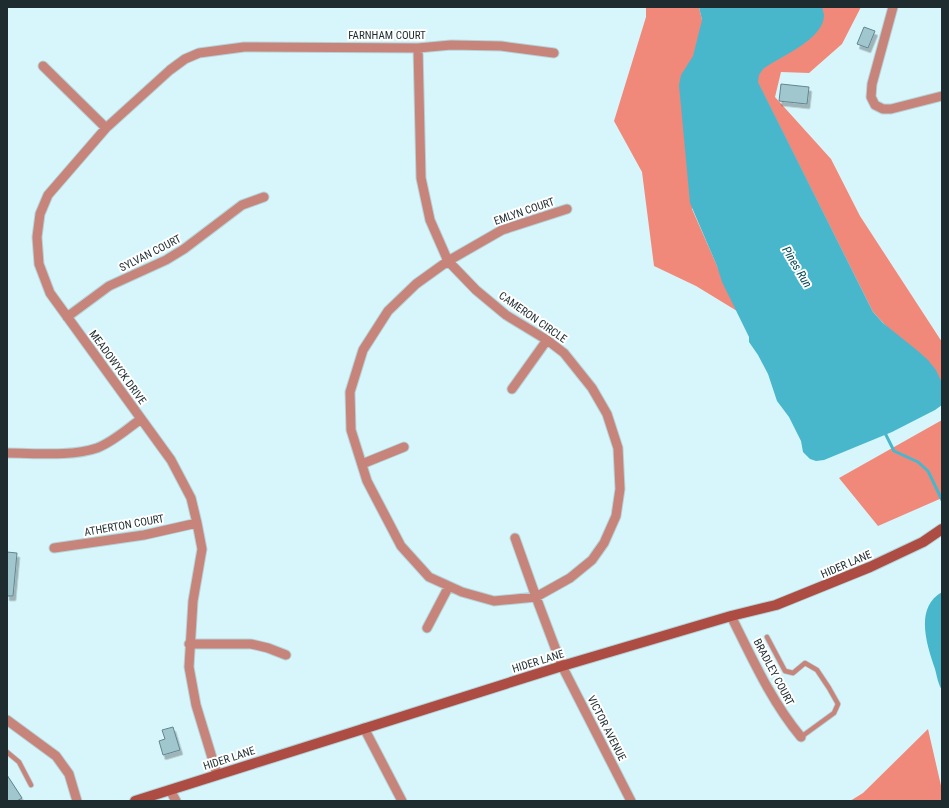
<svg xmlns="http://www.w3.org/2000/svg" width="949" height="808" viewBox="0 0 949 808" font-family="'Roboto Condensed',sans-serif">
<defs>
<filter id="shadow"><feDropShadow dx="2.5" dy="4.5" stdDeviation="0" flood-color="#0004"/></filter>
</defs>
<rect width="100%" height="100%" fill="#d7f6fc"/>
<path fill="#f1897b" d="M646,7h53l3,13 118,-13h41l-19,37 -33,29 -28,-1 -6,25 56,62 29,57 82,126v44l-69,-74 -115,-229 -66,126 45,102 -41,-25 -42,-20 -12,-94 -28,-51 32,-104z
M942,420v78l-64,28 -39,-48z
M928,729l14,61v11h-92l13,-8z"/>
<path fill="#48b7cc" d="M699,7h123c1,3 2,7 2,9 -1,24 -45,41 -61,53l-4,6 -1,7 115,230 10,11 35,28 10,9 8,10 6,13v22l-7,5 -43,22 -68,28 -8,1 -6,-2 -7,-7 -2,-11 -12,-24 -12,-16 -9,-27 -10,-19 -9,-13v-5l-27,-55 -5,-16 -27,-63 -11,-118 2,-10 12,-19 9,-36z
M942,592v98c-4,-6 -5,-14 -7,-21 -8,-24 -21,-61 7,-77z"/>
<g fill="none" stroke-linecap="round" stroke-linejoin="round">
<path stroke="#48b7cc" stroke-width="3" d="M884,431l10,20 24,11 10,9 14,29"/>
</g>
<path fill="#a0c6ce" stroke="#63868e" filter="url(#shadow)" d="M864,27l11,4 -7,17 -11,-4z
M781,84l28,3 -2,17 -28,-3z
M7,552l10,1 -4,43h-6z
M173,727l7,23 -17,5 -4,-14 6,-2 -3,-9z
M7,775l15,23 -5,3h-10z"/>
<g fill="none" stroke-linecap="round" stroke-linejoin="round">
<g stroke="#b6d2d7" stroke-width="6">
<path id="lane" d="M767,637l18,34 8,2 12,-10 12,7 12,18 9,16 -4,9 -33,24
M7,752l12,10 12,23"/>
</g>
<g stroke="#b6d2d7" stroke-width="11">
<path id="street" d="M893,7l-21,77 -1,13 4,8 8,4h8l51,-13
M418,48l3,130 9,42 18,41 28,29 30,25 41,25 17,13 28,35 15,26 11,34 2,41 -4,27 -12,27 -12,17 -22,18 -34,19 -42,4 -32,-9 -33,-15 -28,-31 -34,-65 -16,-51 -1,-38 13,-42 25,-39 28,-27 32,-23 54,-31 65,-21
M43,66l63,62
M67,317l42,-31 57,-26 18,-11 58,-44 22,-8
M512,389l35,-49
M7,453c28,0 64,4 90,-5 16,-6 30,-19 44,-29
M362,464l42,-17
M515,538l21,59 26,69 69,135
M54,548l90,-13 53,-12
M731,616c21,42 40,85 70,121
M427,628l22,-42
M189,644h62l17,4 18,7
M7,720l49,36 13,18 8,27
M364,728l38,73
M217,774l-21,-69 -7,-38 4,-66 9,-52 -5,-26 -6,-25 -20,-38 -121,-167 -11,-29 -2,-27 3,-23 8,-19 58,-67 64,-58 15,-11 14,-6 45,-6 174,1 33,-3 50,1 53,7
M170,790l6,11"/>
</g>
<g stroke="#b6d2d7" stroke-width="12">
<path id="secondary" d="M135,801l427,-135 169,-50 45,-11 94,-38 53,-25 19,-13"/>
</g>
<use href="#lane" stroke="#c7847a" stroke-width="4.5"/>
<use href="#street" stroke="#c7847a" stroke-width="9"/>
<use href="#secondary" stroke="#ad4c42" stroke-width="10"/>
</g>
<g text-anchor="middle" stroke-width="4" stroke-linejoin="round" paint-order="stroke">
<g font-size="11" fill="#1e2c30" stroke="#fff">
<text x="387" y="39">FARNHAM COURT</text>
<text transform="translate(524 211) rotate(-19)" y="4">EMLYN COURT</text>
<text transform="translate(150 253) rotate(-27)" y="4">SYLVAN COURT</text>
<text transform="translate(533 317) rotate(35)" y="4">CAMERON CIRCLE</text>
<text transform="translate(118 367) rotate(54)" y="4">MEADOWYCK DRIVE</text>
<text transform="translate(124 525) rotate(-10)" y="4">ATHERTON COURT</text>
<text transform="translate(846 564) rotate(-23)" y="4">HIDER LANE</text>
<text transform="translate(538 661) rotate(-17)" y="4">HIDER LANE</text>
<text transform="translate(774 672) rotate(62)" y="4">BRADLEY COURT</text>
<text transform="translate(607 728) rotate(63)" y="4">VICTOR AVENUE</text>
<text transform="translate(229 758) rotate(-18)" y="4">HIDER LANE</text>
</g>
<g font-size="12" font-style="italic" fill="#074b56" stroke="#fff">
<text transform="translate(797 267) rotate(59)" y="4">Pines Run</text>
</g>
</g>
<rect width="949" height="808" fill="none" stroke="#1e2c30" stroke-width="16"/>
</svg>
